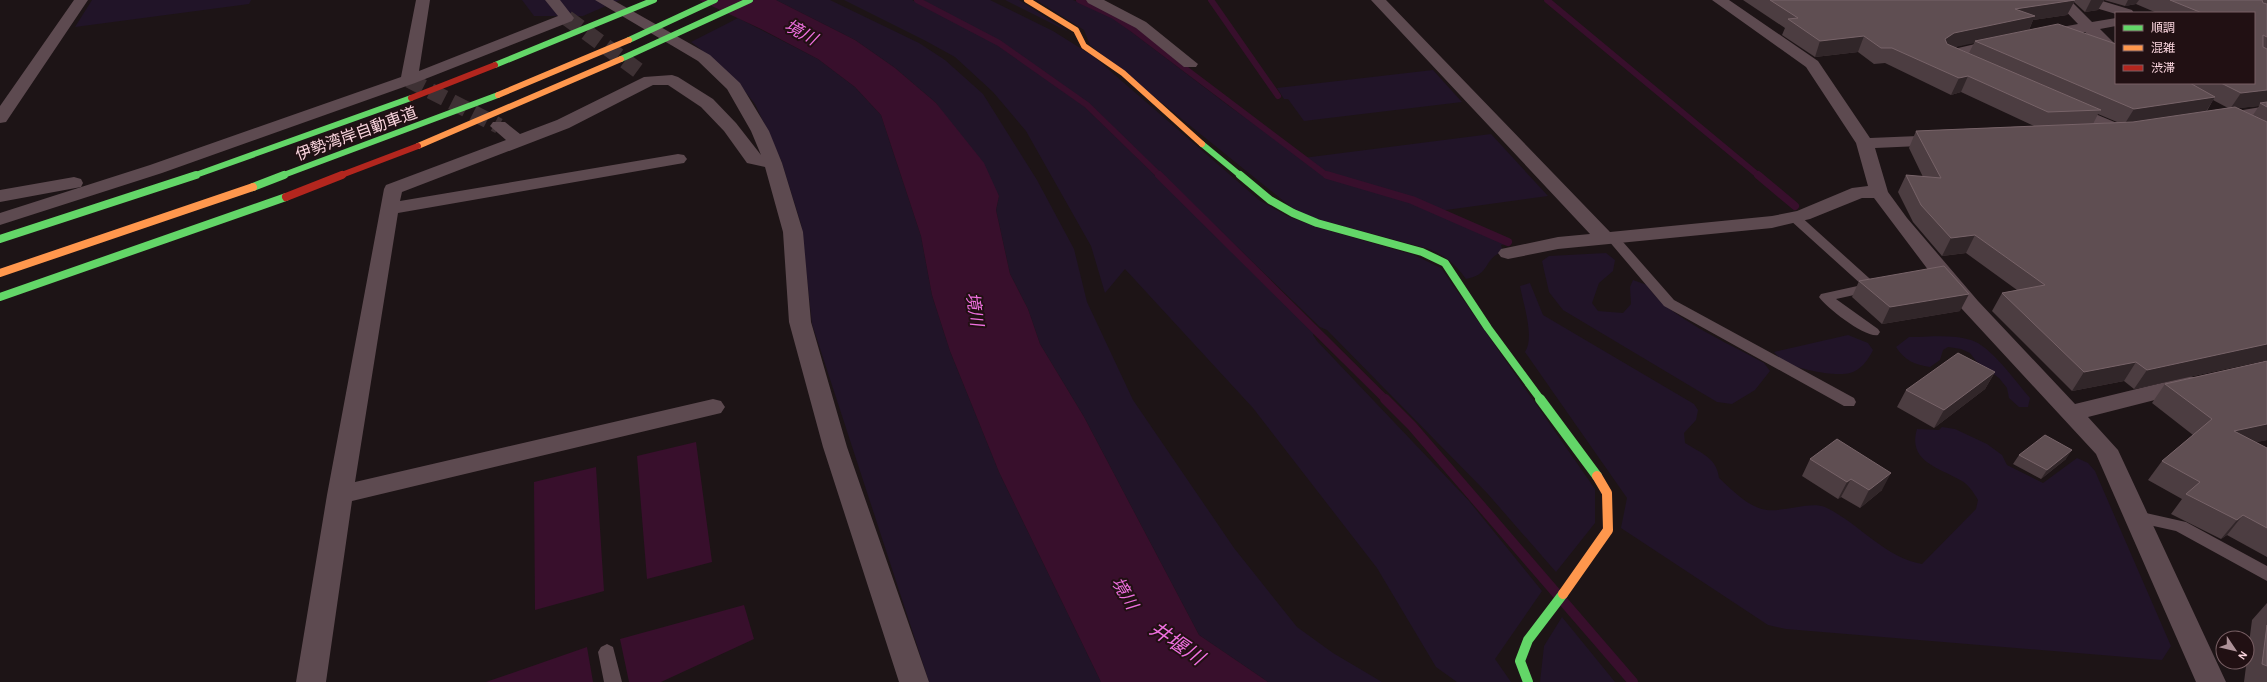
<svg xmlns="http://www.w3.org/2000/svg" width="2267" height="682" viewBox="0 0 2267 682" font-family="'Alegreya Sans','Noto Sans JP',sans-serif">
<rect width="100%" height="100%" fill="#1d1416"/>
<path fill="#211428" d="M92,0h159l-2,4 -174,23z
M522,0h98l-37,16h-49z
M776,0h54l89,43 26,17 38,34 54,86 37,69 13,53 46,98 101,148 63,79 36,26 49,29h-114l-69,-47 -115,-218 -44,-73 -12,-35 -18,-35 -14,-64 3,-14 -63,-93 -41,-35 -40,-28z
M844,0h68l84,44 88,62 231,225 -2,4 4,6 152,160 73,90 -47,68 16,23h-54l-21,-15 -59,-99 -124,-160 -128,-139 -20,24 -14,-47 -65,-115 -33,-39 -38,-35 -31,-17z
M919,0h71l63,31 40,25 166,144 28,16 29,11 98,28 27,13 154,221v34l-39,49 -69,-79 -160,-163 -7,-3 -229,-221 -42,-31 -49,-33z
M1005,0h14l50,32z
M1036,0h37l39,17 117,89 97,69 84,26 98,43 -7,1 2,6c-22,10 -11,23 -37,28 -11,-15 -20,-23 -37,-30l-108,-29 -25,-9 -206,-166 -6,-15z
M738,18l80,41 37,28 26,28 40,121 11,59 18,56 49,121 102,210h-172l-117,-358 -11,-100 -20,-64 -26,-56 -16,-20 -40,-36 -8,-6z
M1433,70l29,32 -158,19 -16,-22h-4l-7,-11z
M1491,134l57,62 -109,15 -26,-11 -85,-26 -25,-16z
M1606,253l9,7 -2,11 -14,12 -7,20 6,8 25,2 8,-9 -1,-17 3,-7 14,5c18,31 85,60 117,78l6,8 -15,19 -23,14 -15,-2 -154,-92 -14,-18 -7,-31 7,-5z
M1530,283l13,32 151,89 4,6 -2,10 -12,13 1,10c16,10 32,15 34,35 13,12 30,30 48,32 16,2 44,-9 58,-3 34,16 60,51 97,57l54,-55 2,-9c-4,-7 -9,-15 -16,-19 -22,-13 -55,-19 -45,-52l22,1 3,-3 13,2 32,15 15,11 5,10 36,18 34,-25 11,5 7,8 76,175 -9,14 -376,-31 -18,-4 -147,-97 6,-30 -102,-146c10,-14 -2,-49 -5,-66z
M1848,335l20,8 5,7c-4,9 -13,21 -23,23 -15,4 -54,-4 -67,-12 -3,-2 -6,-6 -9,-9z
M1909,337c20,0 44,-3 62,3 20,6 45,42 59,58l-2,9h-9l-10,-9 -2,-10 -8,-10 -23,-17 -6,-8 -9,-4 -13,-2 -5,3 -3,10 -10,7c-15,-2 -26,-7 -34,-20z
M1562,617l53,65h-75l4,-36z"/>
<path fill="#380f2c" d="M699,0h77l79,40 40,28 41,35 48,60 15,33 -3,14 14,64 18,35 12,35 44,73 115,218 69,47h-167l-102,-210 -49,-121 -18,-56 -11,-59 -40,-121 -26,-28 -37,-28 -57,-30z
M696,442l16,120 -65,17 -10,-123z
M596,467l8,124 -69,19 -1,-128z
M744,605l10,34 -93,43h-32l-9,-43z
M587,647l6,35h-107z"/>
<g fill="none" stroke-linecap="round" stroke-linejoin="round">
<path stroke="#380f2c" stroke-width="6" d="M917,0l82,43 88,62 73,71
M1079,0l35,16 20,14 192,145 5,1
M1211,0l67,96
M1547,0l212,176"/>
<path stroke="#380f2c" stroke-width="8" d="M1159,175l227,225
M1327,175l85,25 96,42
M1758,175l37,31"/>
<path stroke="#380f2c" stroke-width="10" d="M1385,399l27,27 221,256"/>
<path stroke="#3e3134" stroke-width="16" stroke-dasharray="16 8" stroke-linecap="butt" d="M567,18l76,56
M409,80l90,46"/>
<path fill="#5d4a50" fill-rule="evenodd" d="M1794,213l4,1 81,73 -2,3 -41,9 42,30 2,3 -2,3c-13,3 -51,-27 -59,-38l2,-3 41,-9 -72,-65 -2,-3z
M1612,233l4,1 58,66 180,98 2,4 -2,4h-10l-180,-100 -56,-66 -2,-3z
M2137,511l49,11 81,44v15l-91,-50 -45,-10 -2,-4 2,-4z
M607,644l6,3 9,35h-18l-6,-30 3,-5z"/>
<path fill="#5d4a50" fill-rule="evenodd" d="M74,0h14l-82,122 -6,1v-17z
M416,0h14l-11,71 139,-55 -13,-16h15l14,18 -2,3 -157,62 -253,90 -162,52v-12l150,-48 251,-88z
M595,0h18l97,55 30,28 29,48 13,32 21,69 8,90 36,125 82,235h-30l-76,-235 -34,-125 -6,-90 -18,-65 -18,-4 -23,-32 -23,-24 -33,-22h-15l-84,43 -167,64 -2,9 278,-47 6,1 3,4 -3,4 -6,1 -280,49 -43,269 358,-83 8,2 4,6 -4,6 -369,88 -26,181h-30l31,-187 57,-306 2,-4 120,-45 -16,-14 3,-4h12l15,12 37,-14 87,-43 28,-2 6,2 35,22 23,24 25,32 -10,-24 -24,-42 -29,-28z
M1086,0h18l42,22 52,42 -2,3h-12l-48,-39 -48,-25z
M1371,0h15l224,232 162,-16 25,-5 55,-23 16,-2 -12,-43 -50,-76 -94,-67h17l89,61 52,77 72,-3 6,1 3,4 -3,4 -6,1 -67,3 13,44 19,26 71,83 97,103 115,-28 8,3 3,5 -3,5 -110,28 30,33 108,232h-30l-100,-228 -158,-171 -64,-85h-12l-52,21 -38,9 -214,21 -50,10 -7,-2 -3,-4 3,-4 57,-12 32,-3z
M2055,0h15l22,22 24,-4v8l-16,3 16,16v14l-6,-2 -25,-25 -45,8 -5,-2 -3,-3 3,-3 43,-8z
M2077,0h22l33,10 2,3 -18,1 -37,-11z
M2001,38l5,2 3,3 -3,3 -43,10 4,4 -2,3c-9,2 -21,-1 -26,-8l2,-3z
M2069,103l60,25 3,4 -3,4h-12l-54,-24 -2,-4 2,-4z
M2267,106v10l-48,8 -6,-1 -3,-4 3,-4z
M74,177l7,2 2,4 -2,4 -81,15v-12z"/>
<path stroke="#63d668" stroke-width="6" d="M629,40l86,-40
M621,59l129,-59
M495,65l159,-65
M1202,144l39,32
M193,176l218,-78
M281,176l217,-81"/>
<path stroke="#63d668" stroke-width="8" d="M1240,175l30,25 23,13 24,10 105,29 23,11 43,65 53,72
M253,187l31,-12
M0,239l196,-64
M0,297l286,-100"/>
<path stroke="#63d668" stroke-width="10" d="M1540,399l57,77
M1528,682l-8,-21 8,-21 35,-46"/>
<path stroke="#ff974d" stroke-width="6" d="M1027,0l49,30 8,16 39,27 79,71
M498,95l131,-55
M418,146l203,-87"/>
<path stroke="#ff974d" stroke-width="8" d="M0,273l253,-86"/>
<path stroke="#ff974d" stroke-width="10" d="M1563,594l45,-64 -1,-37 -10,-17"/>
<path stroke="#b3261e" stroke-width="6" d="M411,98l84,-33
M339,176l79,-30"/>
<path stroke="#b3261e" stroke-width="8" d="M286,197l56,-22"/>
</g>
<path fill="#4c3d41" fill-rule="evenodd" d="M1743,0h361l-6,10 -13,2 -11,-10 -7,13 -34,5 -4,10 87,53h138v-70h-97l-21,-9 -11,2 -21,-6h163v360l-133,29 -10,-8 -52,10 -80,-80 10,-18 15,-3 -51,-37 -24,3 -29,-34 -15,-30 8,-17 17,2 -14,-29 7,-17 118,-5 -73,-34 -10,3 -66,-32 -11,1 -16,-12 -43,5 -33,-22 3,-7zM1974,43l-5,10 -14,-6 11,-3zM2213,100l15,8 -21,3zM2259,106l-6,9 -15,-7 10,-1zM2098,114l19,8 -24,2z
M1859,281l101,30 -78,13 -30,-27z
M2267,361v79l-11,2 11,6v109l-40,-22 -6,4 -50,-25 11,-15 -34,-19 14,-19 31,-26 -41,-32 13,-19z
M1995,372l-10,17 -51,39 -37,-21 9,-17z
M2019,455l47,4 -25,20 -28,-15z
M1810,459l72,31 -22,18 -19,-11 -3,2 -36,-23z
M2267,603v79h-23l8,-62z"/>
<path fill="#312629" d="M2075,0l-8,15 -34,5 -5,12 -53,9 -1,2 -27,6 -2,-10 9,-6 61,-24z
M2091,0h13l-6,10 -13,2z
M2128,0h11l-3,4 -11,2z
M1864,36l-6,16 -43,5 5,-16z
M1968,76l-7,16 -10,3 8,-17z
M2267,90v14l-7,-1 -1,3 -29,3 11,-16z
M2215,97l-10,16 -81,12 10,-16z
M1975,235l-9,18 -24,3 9,-18z
M1969,294l-9,17 -78,13 8,-17z
M2267,344v16l-133,29 13,-19z
M2136,362l-12,19 -52,10 12,-19z
M1995,372l-10,17 -51,39 10,-18z
M2267,424v16l-48,10 15,-19z
M2072,450l-6,9 -25,20 6,-9z
M1891,473l-9,17 -22,18 9,-18z
M1851,479l-10,18 -3,2 9,-17z
M2243,515l-16,20 -6,4 16,-19z"/>
<path fill="#5f4e52" stroke="#776368" d="M1770,0h305l-60,9 20,7 -81,17 -9,6 2,5 154,66 -53,2 -80,-36 -9,2 -67,-30h-11l-17,-12 -44,5 -32,-22 10,-1z
M2170,0h92l1,3 4,1v33l-4,-2v12l4,2v41l-26,3 -20,-10h33v-70h-52z
M2058,24l58,20v39h74l25,14 -81,12 -159,-68z
M2267,102v5l-7,-4z
M2235,107l32,15v222l-120,26 -11,-8 -52,10 -82,-79 43,-8 -70,-50 -24,3 -30,-33 -15,-30 35,3 -25,-47 217,-9z
M1944,266l25,28 -79,13 -31,-26z
M1958,353l37,19 -51,38 -38,-20z
M2267,361v63l-33,7 33,17v80l-24,-13 -6,5 -51,-26 14,-12 -38,-21 50,-42 -47,-35z
M2045,435l27,15 -25,20 -28,-15z
M1837,439l54,34 -22,17 -18,-11 -4,3 -37,-23z
M2267,625v41l-5,-2z"/>
<g text-anchor="middle" stroke-width="4" stroke-linejoin="round" paint-order="stroke">
<g font-size="16" fill="#fad5de" stroke="#211013">
<text transform="translate(356 133) rotate(-20)" y="6">伊勢湾岸自動車道</text>
</g>
<g font-size="17" font-style="italic" fill="#ee6fde" stroke="#211013">
<text transform="translate(801 32) rotate(29)" y="6">境川</text>
<text transform="translate(975 309) rotate(81)" y="6">境川</text>
<text transform="translate(1125 593) rotate(59)" y="6">境川</text>
</g>
<g font-size="20" font-style="italic" fill="#ee6fde" stroke="#211013">
<text transform="translate(1177 643) rotate(34)" y="7">井堰川</text>
</g>
</g>
<rect x="2115" y="12" width="140" height="72" fill="#211013" stroke="#785f64"/>
<rect x="2123" y="25" width="20" height="6" fill="#63d668" stroke="#785f64"/>
<text x="2151" y="32" font-size="12" fill="#fad5de">順調</text>
<rect x="2123" y="45" width="20" height="6" fill="#ff974d" stroke="#785f64"/>
<text x="2151" y="52" font-size="12" fill="#fad5de">混雑</text>
<rect x="2123" y="65" width="20" height="6" fill="#b3261e" stroke="#785f64"/>
<text x="2151" y="72" font-size="12" fill="#fad5de">渋滞</text>
<g transform="translate(2235 650) rotate(125)"><circle r="19" fill="#211013" stroke="#785f64"/>
<path d="M0-3L7 15L0 10L-7 15Z" fill="#ad9198"/>
<text y="-6" font-size="11" font-weight="bold" text-anchor="middle" fill="#fad5de">N</text>
</g>
</svg>
